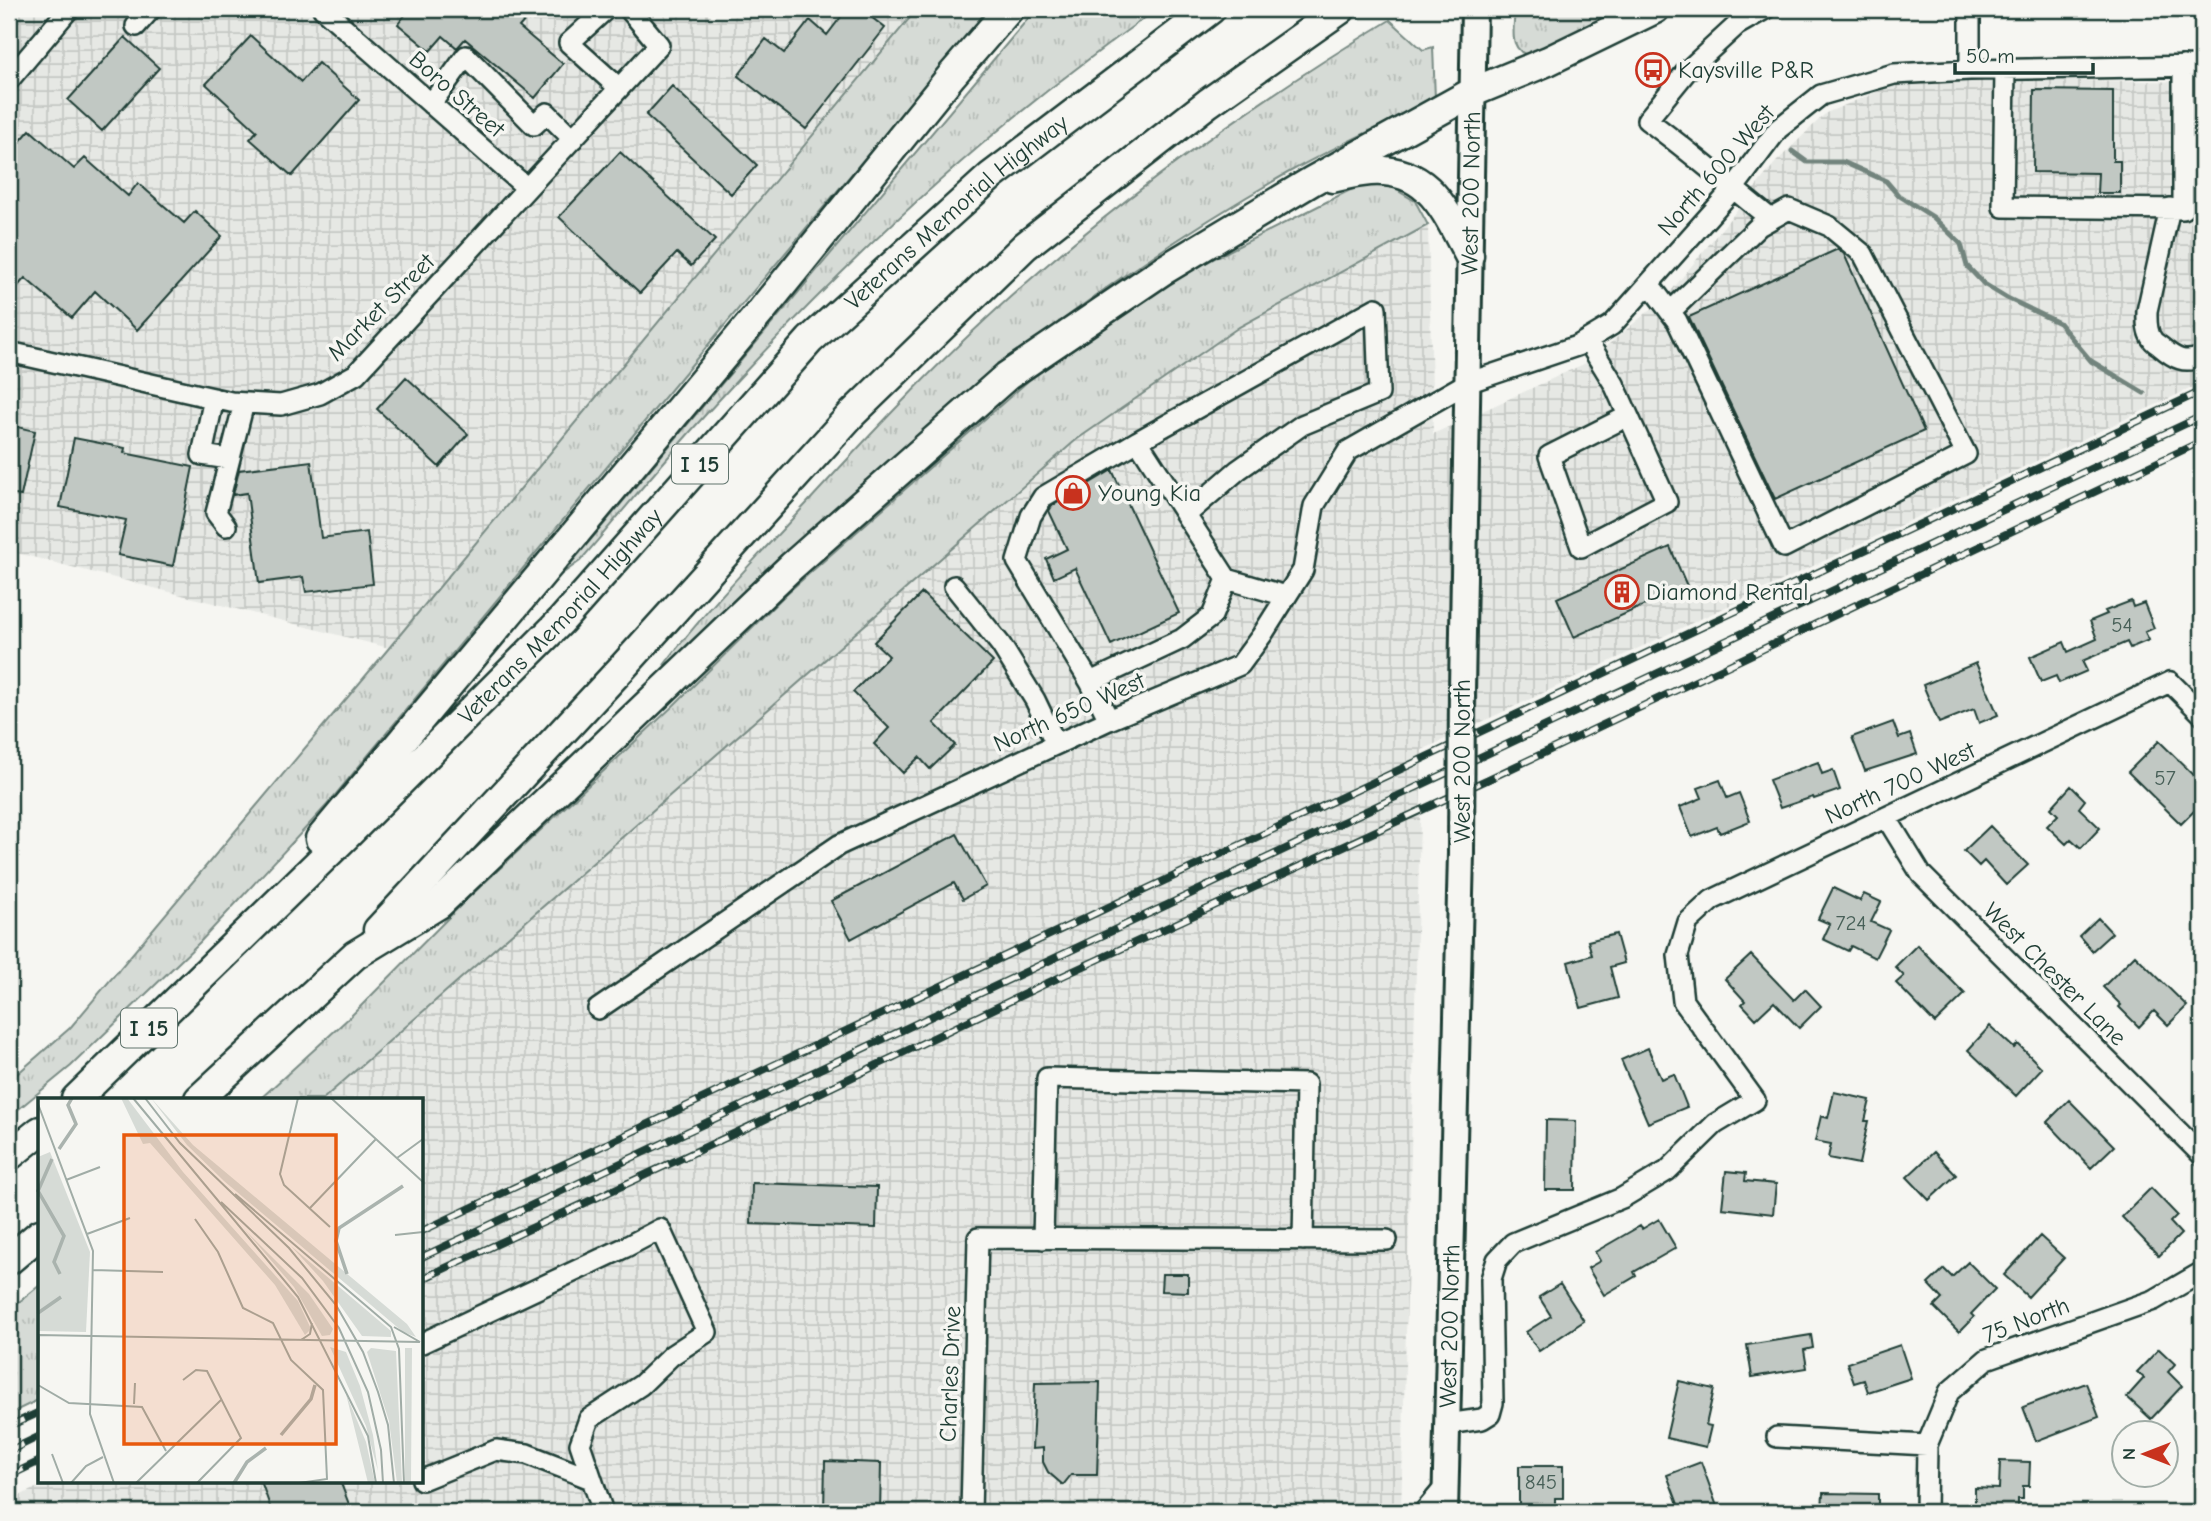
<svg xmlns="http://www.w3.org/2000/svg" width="2211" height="1521" viewBox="0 0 2211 1521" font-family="'Comic Neue',sans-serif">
<defs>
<pattern id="industrial-grid" width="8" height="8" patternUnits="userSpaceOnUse" patternTransform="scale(1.75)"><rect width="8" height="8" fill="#e6e8e4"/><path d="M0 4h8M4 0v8" fill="none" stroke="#c5c8c4"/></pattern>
<pattern id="grass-tufts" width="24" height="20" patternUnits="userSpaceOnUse" patternTransform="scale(1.75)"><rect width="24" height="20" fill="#d6dbd6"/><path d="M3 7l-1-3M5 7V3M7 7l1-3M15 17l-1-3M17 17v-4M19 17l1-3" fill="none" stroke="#b7bdb8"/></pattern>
</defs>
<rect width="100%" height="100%" fill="#f6f6f2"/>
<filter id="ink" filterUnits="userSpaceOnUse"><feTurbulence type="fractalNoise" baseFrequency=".0143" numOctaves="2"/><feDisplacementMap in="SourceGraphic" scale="14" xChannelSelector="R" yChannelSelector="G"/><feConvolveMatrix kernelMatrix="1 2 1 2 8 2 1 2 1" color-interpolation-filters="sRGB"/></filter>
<g filter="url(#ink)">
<path fill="url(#industrial-grid)" d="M9,9h695l10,12 55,-12h138l5,4 -523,635 -380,-97z
M1991,79l211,3v301l-780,367 -21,762h-1392v-11l41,-20h372v-382h-99l753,-659 162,-113 190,-102 5,209 153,-71 81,-67 109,-134 50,-49 67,-28z"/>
<path fill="url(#grass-tufts)" stroke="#7a8c85" stroke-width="2" d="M917,9h73l-292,348 -371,448 -127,137 -129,124 -62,51v-36l61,-53 319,-380z
M1036,9h122c-25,16 -49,35 -73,53 -138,103 -262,223 -377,350 -44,48 -85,99 -128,149l-18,13z
M1515,9h111l-93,48c-26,-6 -19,-27 -18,-48z
M1390,20l33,30 10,-3 2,52c-48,24 -97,46 -144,72 -93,53 -182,112 -267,178l-349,311 -11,5c44,-58 95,-110 144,-163 69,-75 140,-151 217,-218 113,-99 236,-186 365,-264z
M1377,182l25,5 -2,5 15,9 13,24 -189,102 -163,113 -753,659h-63l91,-83 114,-115 208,-195 113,-112 242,-213 89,-64 68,-44 163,-82 17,-7z
M40,1285v114l-31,15v-104z"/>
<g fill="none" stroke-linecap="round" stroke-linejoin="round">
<path stroke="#72847d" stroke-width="5" d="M1792,151l15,11h36l43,19 12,14 35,22 28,27 6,22 17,18 23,14 52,25 32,38 53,32"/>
</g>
<path fill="#c1c8c3" stroke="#1f3d34" stroke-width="2" d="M410,9h125l-16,18 44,37 -28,34 -70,-59 -8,9 -14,-12 -13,15 -32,-27z
M847,9h14l24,19 -79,101 -68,-53 28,-37 18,14 26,-33 17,15z
M251,36l50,46 17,-19 41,37 -67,76 -42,-37 7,-8 -51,-47z
M125,37l34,31 -57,63 -34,-31z
M672,86l85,79 -26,29 -85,-79z
M2034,90l79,1v70h7v32h-23l1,-20 -65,-1z
M30,130l44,39 11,-11 43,38 10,-13 46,40 11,-12 27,25 -85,94 -42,-39 -23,27 -47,-40 -16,18v-142z
M620,152l95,88 -24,26 -14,-13 -37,40 -81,-76z
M1838,249l6,5 80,177 -149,68 -86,-182z
M406,377l62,57 -29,33 -62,-58z
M9,425l26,6 -14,65 -12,-2z
M74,438l51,10 -1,5 69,14 -20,99 -55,-11 8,-35 -66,-13z
M311,461l10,77 46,-6 6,52 -67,8 -3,-15 -44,6 -12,-90 -14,2 6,-25z
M1112,470l67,143 -68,32 -36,-77 -21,10 -8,-19 21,-10 -18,-38 3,-5z
M1670,547l17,39 -113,51 -17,-39z
M922,593l71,69 -59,61 21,22 -25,24 -11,-12 -16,16 -29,-29 15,-16 -36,-36 36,-36 -15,-14z
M2131,601l2,6 11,-4 10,25 -9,4 4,8 -19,8 -3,-6 -45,19 5,10 -28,12 -3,-7 -15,6 -11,-25 34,-15 4,10 29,-13 -7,-18 17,-7 -2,-3z
M1976,663l22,52 -19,8 -5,-14 -35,14 -16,-38z
M1893,722l6,16 11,-4 7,20 -52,17 -13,-34z
M2159,741l43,42v20l-21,21 -53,-52z
M1818,762l4,12 11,-4 7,20 -26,9 -1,-2 -33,11 -11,-28z
M1720,780l7,18 12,-5 11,28 -30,12 -3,-6 -25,10 -12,-30 22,-9 -4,-10z
M2071,786l14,14 -6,8 21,20 -19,20 -10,-9 -5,5 -19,-18 11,-11 -7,-7z
M1990,826l38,39 -22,20 -22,-24 -5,5 -15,-15z
M957,834l29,52 -23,13 -9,-16 -103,56 -20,-38z
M1833,888l27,13 4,-7 17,8 -10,20 18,8 -14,28 -24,-12 -3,5 -25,-12 7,-15 -12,-5z
M2098,918l14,15 -20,18 -13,-15z
M1616,934l8,29 -14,4 8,31 -37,10 -13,-46 24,-7 -4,-14z
M1917,945l48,49 -30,29 -39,-40 8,-7 -9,-9z
M1751,955l43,45 11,-11 16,17 -22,22 -25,-26 -18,17 -14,-15 3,-3 -20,-22z
M2135,955l52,51 -19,19 -14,-14 -15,16 -20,-20 2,-2 -18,-18z
M1990,1026l24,22 4,-4 24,24 -26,28 -48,-46z
M1648,1048l13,31 13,-5 13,33 -39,16 -27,-63z
M1834,1092l36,8 -5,21h3l-9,43 -31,-6 3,-14 -16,-3 6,-25 7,2z
M2069,1100l45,46 -23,22 -44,-46z
M1546,1120l30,1 -1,69h-30z
M1934,1152l22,23 -27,25 -22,-23z
M1726,1171l20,2 -1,8 31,3 -3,30 -51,-6z
M752,1183l125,4 -1,41 -125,-4z
M2151,1188l26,27 -7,7 11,12 -22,22 -37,-39z
M1659,1219l17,29 -42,24 2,4 -32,19 -16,-27 12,-7 -5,-9 45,-26 2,3z
M2040,1236l24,22 -36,39 -24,-22z
M1968,1262l27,27 -24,25 3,3 -15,15 -25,-25 8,-8 -14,-15 16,-15 8,8z
M1162,1274h26v18l-27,-1z
M1560,1284l24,37 -45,30 -13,-19 25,-16 -12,-19z
M1811,1335l2,13 -9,2 3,18 -55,9 -5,-32z
M1900,1345l11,33 -43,14 -4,-12 -10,3 -7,-20z
M2159,1349l16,15 -7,8 14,14 -31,33 -24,-22 17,-19 -7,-6z
M1679,1381l35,8 -8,36 5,1 -5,21 -40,-9z
M1100,1382l-3,93h-26l-8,10 -15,-13 -5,-10v-14l-11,1 3,-66z
M2086,1383l13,34 -63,24 -13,-34z
M825,1461l56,2 -1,49h-56z
M2000,1461l30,1 -1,24h-6v13h-5v13h-43v-24l24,1z
M1701,1462l18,50h-38l-14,-37z
M1519,1466h44v32h-8v14h-36z
M261,1481h79l12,31h-80z
M1823,1493l55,1v18h-56z"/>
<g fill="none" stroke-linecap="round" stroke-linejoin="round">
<g stroke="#1f3d34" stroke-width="24">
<path id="minor" d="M323,9l204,179
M606,9l-37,34 50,45
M1765,9l-28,16 -51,47 -39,48c43,31 82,66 124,99
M136,26l15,-17
M2005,69l-2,138 180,2v-143
M1970,70v-61
M9,80l60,-71
M431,104l35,-48 68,69 13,-12 26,26
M2170,208l-23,103c0,9 -1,20 5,28 2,4 6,5 9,8 13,11 24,18 41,9
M1650,285l27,36 107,226 182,-93 -103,-200 -34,-28 -40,-17 -30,17 -89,86
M1587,340l27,44 53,118 -86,45 -32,-91 79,-40
M9,352l222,50 50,3 39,-11 36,-20 303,-329 -30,-36
M214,398l-12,57 27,4
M1186,515l52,-45 64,-45 77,-32 -3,-85 -238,133 89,138 59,17
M226,526l-10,-13 28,-110
M954,586l47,59 34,55 21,44
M1090,682l92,-43 30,-23 15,-37
M1109,720l-19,-38 -73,-121 14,-45 12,-19 95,-56
M1886,817l35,57 281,281
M598,1009l241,-164 270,-125 131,-55 22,-30 41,-65 11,-64 34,-55 119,-68 110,-37 35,-21 121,-136 45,-60 43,-34 73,-21 76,-4 232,-4
M1043,1239l4,-161 259,6 -3,156
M422,1343l202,-95 36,-19 47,103 -35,23 -31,30 -52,34 -9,25 23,68
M1447,1424l35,-5 8,-5 3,-11 -2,-124 6,-19 16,-17 109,-45 45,-27 48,-47 40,-24 -72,-99 -5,-46 10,-33 24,-22 458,-218 32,32
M1777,1437l150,8
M422,1480l74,-30 31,4 64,25
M971,1512l7,-274 409,2
M1424,1512l21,-25
M1926,1512l1,-67 22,-53 38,-33 167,-59 48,-28"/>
</g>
<g stroke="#1f3d34" stroke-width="30">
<g id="major">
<path id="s1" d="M1462,688l12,-679"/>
<path id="s2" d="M1445,1512l16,-659"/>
</g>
</g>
<g stroke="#1f3d34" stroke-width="33">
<g id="highway">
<path d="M1332,178c13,-3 25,-6 38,-7 60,-4 75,40 99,84"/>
<path d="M320,839l442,-529 190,-235 57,-66"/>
<path d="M378,930l243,-261 230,-254 174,-169 183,-143 133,-94"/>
<path id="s3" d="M76,1099l270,-263 215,-215 249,-281 180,-163 221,-168"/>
<path d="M199,1099l156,-144 84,-51 353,-338 215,-190 155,-105 150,-90 161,-89 75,-31 107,-52"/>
<path d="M9,1156l31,-25"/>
<path d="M9,1260l31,-26"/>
</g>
</g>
<use href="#minor" stroke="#f6f6f2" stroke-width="19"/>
<use href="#major" stroke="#f6f6f2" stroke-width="24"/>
<use href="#highway" stroke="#f6f6f2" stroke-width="28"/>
<g stroke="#1f3d34" stroke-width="8">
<path id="rail" d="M422,1231l1780,-840
M422,1257l1780,-841
M422,1279l335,-156 286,-138 450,-208 709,-336
M9,1426l31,-14
M9,1451l31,-15
M9,1476l31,-15"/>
</g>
<use href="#rail" stroke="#f6f6f2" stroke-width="5" stroke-dasharray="16" stroke-linecap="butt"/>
<g stroke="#1f3d34" stroke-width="30" stroke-linecap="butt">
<path id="major-bridge" d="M1461,853l1,-165"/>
</g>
<use href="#major-bridge" stroke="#f6f6f2" stroke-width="24"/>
</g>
</g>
<defs>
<g id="bus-ring" transform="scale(1.75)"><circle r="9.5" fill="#f6f6f2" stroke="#c8321e" stroke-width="1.5"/><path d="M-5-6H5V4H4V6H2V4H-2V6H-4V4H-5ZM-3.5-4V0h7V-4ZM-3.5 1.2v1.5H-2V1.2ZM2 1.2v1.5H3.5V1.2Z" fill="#c8321e"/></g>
<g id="shop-ring" transform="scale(1.75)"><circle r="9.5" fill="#f6f6f2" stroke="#c8321e" stroke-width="1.5"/><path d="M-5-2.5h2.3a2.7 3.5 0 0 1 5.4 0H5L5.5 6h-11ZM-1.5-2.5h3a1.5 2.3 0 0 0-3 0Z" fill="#c8321e"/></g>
<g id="building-ring" transform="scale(1.75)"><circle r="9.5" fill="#f6f6f2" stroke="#c8321e" stroke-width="1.5"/><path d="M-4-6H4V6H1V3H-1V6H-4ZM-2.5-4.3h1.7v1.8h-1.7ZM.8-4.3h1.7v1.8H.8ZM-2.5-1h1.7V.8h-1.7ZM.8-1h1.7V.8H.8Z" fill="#c8321e"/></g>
</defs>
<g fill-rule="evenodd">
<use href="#bus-ring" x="1653" y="70"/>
<use href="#shop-ring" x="1073" y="493"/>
<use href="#building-ring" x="1622" y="592"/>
</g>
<g text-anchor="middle" stroke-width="7" stroke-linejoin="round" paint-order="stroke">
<g font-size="21" fill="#486058">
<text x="2122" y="632">54</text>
<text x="2165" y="785">57</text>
<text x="1851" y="930">724</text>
<text x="1541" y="1489">845</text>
</g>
<g fill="#f6f6f2" stroke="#60746d" stroke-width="2">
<rect x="672" y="444.5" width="56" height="39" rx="5"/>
<rect x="121" y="1008.5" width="56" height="39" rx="5"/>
</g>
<g font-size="23" font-weight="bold" fill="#1f3d34">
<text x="700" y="472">I 15</text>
<text x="149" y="1036">I 15</text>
</g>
<g font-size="24" fill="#1f3d34" stroke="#f6f6f2" text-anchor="start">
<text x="1678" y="78">Kaysville P&amp;R</text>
<text x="1098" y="501">Young Kia</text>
<text x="1646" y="600">Diamond Rental</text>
</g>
<g font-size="24" fill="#1f3d34" stroke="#f6f6f2">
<text transform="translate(457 94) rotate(41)" y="8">Boro Street</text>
<text transform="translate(1716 170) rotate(-49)" y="8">North 600 West</text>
<text dy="8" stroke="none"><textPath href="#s1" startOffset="495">West 200 North</textPath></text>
<text dy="8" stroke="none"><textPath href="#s3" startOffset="1251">Veterans Memorial Highway</textPath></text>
<text transform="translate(381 307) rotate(-45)" y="8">Market Street</text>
<text dy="8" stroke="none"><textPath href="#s3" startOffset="684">Veterans Memorial Highway</textPath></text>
<text transform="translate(1069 712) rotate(-24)" y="8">North 650 West</text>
<text transform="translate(1462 761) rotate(-90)" y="8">West 200 North</text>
<text transform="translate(1900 783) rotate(-25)" y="8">North 700 West</text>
<text transform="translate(2055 974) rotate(45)" y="8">West Chester Lane</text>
<text transform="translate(2026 1320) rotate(-21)" y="8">75 North</text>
<text dy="8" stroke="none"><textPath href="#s2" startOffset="186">West 200 North</textPath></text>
<text transform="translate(950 1374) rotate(-88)" y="8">Charles Drive</text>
</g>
</g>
<g transform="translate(38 1098)">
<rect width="385" height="385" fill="#f6f6f2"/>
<path d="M83,0h6l56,74 115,129 13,28 -6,6 -30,-50 -125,-142 -7,1zM113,0l42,47 214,179 9,13 -13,-5 -179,-151 -37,-36zM206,131l65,65 24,35 -3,6 -8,1 -28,-49zM253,148l100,85v6l-29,-1 -39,-55zM292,249l16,5 14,34 13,49 5,36 -12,-45zM333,250l25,3 6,132h-5l-8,-62 -22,-69zM367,250h7l-1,135h-6zM308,296l20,48 9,41h-7z" fill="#d6dbd6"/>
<path d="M12,54l40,100 -4,80 -48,-1v-174z" fill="#d6dbd6"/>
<path fill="none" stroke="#aab3ae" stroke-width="3.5" d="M21,51l17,-25 -8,-19 4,-7M14,61l-14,32 26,45 -10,26 6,12M309,176l-11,-33 3,-13 64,-42M0,215l23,-16M243,337l30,-36 4,-14M196,385l13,-21 19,-14"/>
<path fill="none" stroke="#a0aca6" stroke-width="2" d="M95,0l165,199 70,139 8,47M107,0l35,45 109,105 47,57 27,47 15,40 10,33 6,58M260,0l-18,76 4,11 46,42M293,0l92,84M0,6l55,147 -3,163 24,69M359,60l26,-19M28,82l34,-13M197,96l156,133 8,22 5,134M183,104l81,76 37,50 29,64 13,58 2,33M272,110l66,-69M157,121l23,33 25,56 30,15 18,37 32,30 4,89 -28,4M49,136l43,-16M357,137l28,-3M55,172l70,2M356,229l26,15M0,237l382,7M263,242l9,-6 2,-11M0,277l1,-40M145,282l13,-10 11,1 34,67 -44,45M0,287l31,18 73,4 24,44M96,306l1,-21M14,356l11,29M33,385l15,-17 17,-9M98,385l86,-84"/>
<path fill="#e8590c" fill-opacity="0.15" stroke="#e8590c" stroke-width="3.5" d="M86,37h212v309h-212z"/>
<rect width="385" height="385" fill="none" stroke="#1f3d34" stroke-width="3.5"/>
</g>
<rect width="2211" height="1521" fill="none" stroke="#f6f6f2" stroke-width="35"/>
<rect x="18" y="18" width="2176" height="1486" fill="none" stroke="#1f3d34" stroke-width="2.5" filter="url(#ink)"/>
<g transform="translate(2145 1454) rotate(270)"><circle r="33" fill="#f6f6f2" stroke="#a0aca6" stroke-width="2"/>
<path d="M0-5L12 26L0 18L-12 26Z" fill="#c8321e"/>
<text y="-10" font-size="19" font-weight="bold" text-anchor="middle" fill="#1f3d34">N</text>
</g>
<path d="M1955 63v10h138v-10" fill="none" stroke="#1f3d34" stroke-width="3.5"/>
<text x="1966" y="63" font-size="21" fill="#1f3d34" stroke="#f6f6f2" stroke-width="5" paint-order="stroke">50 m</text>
</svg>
